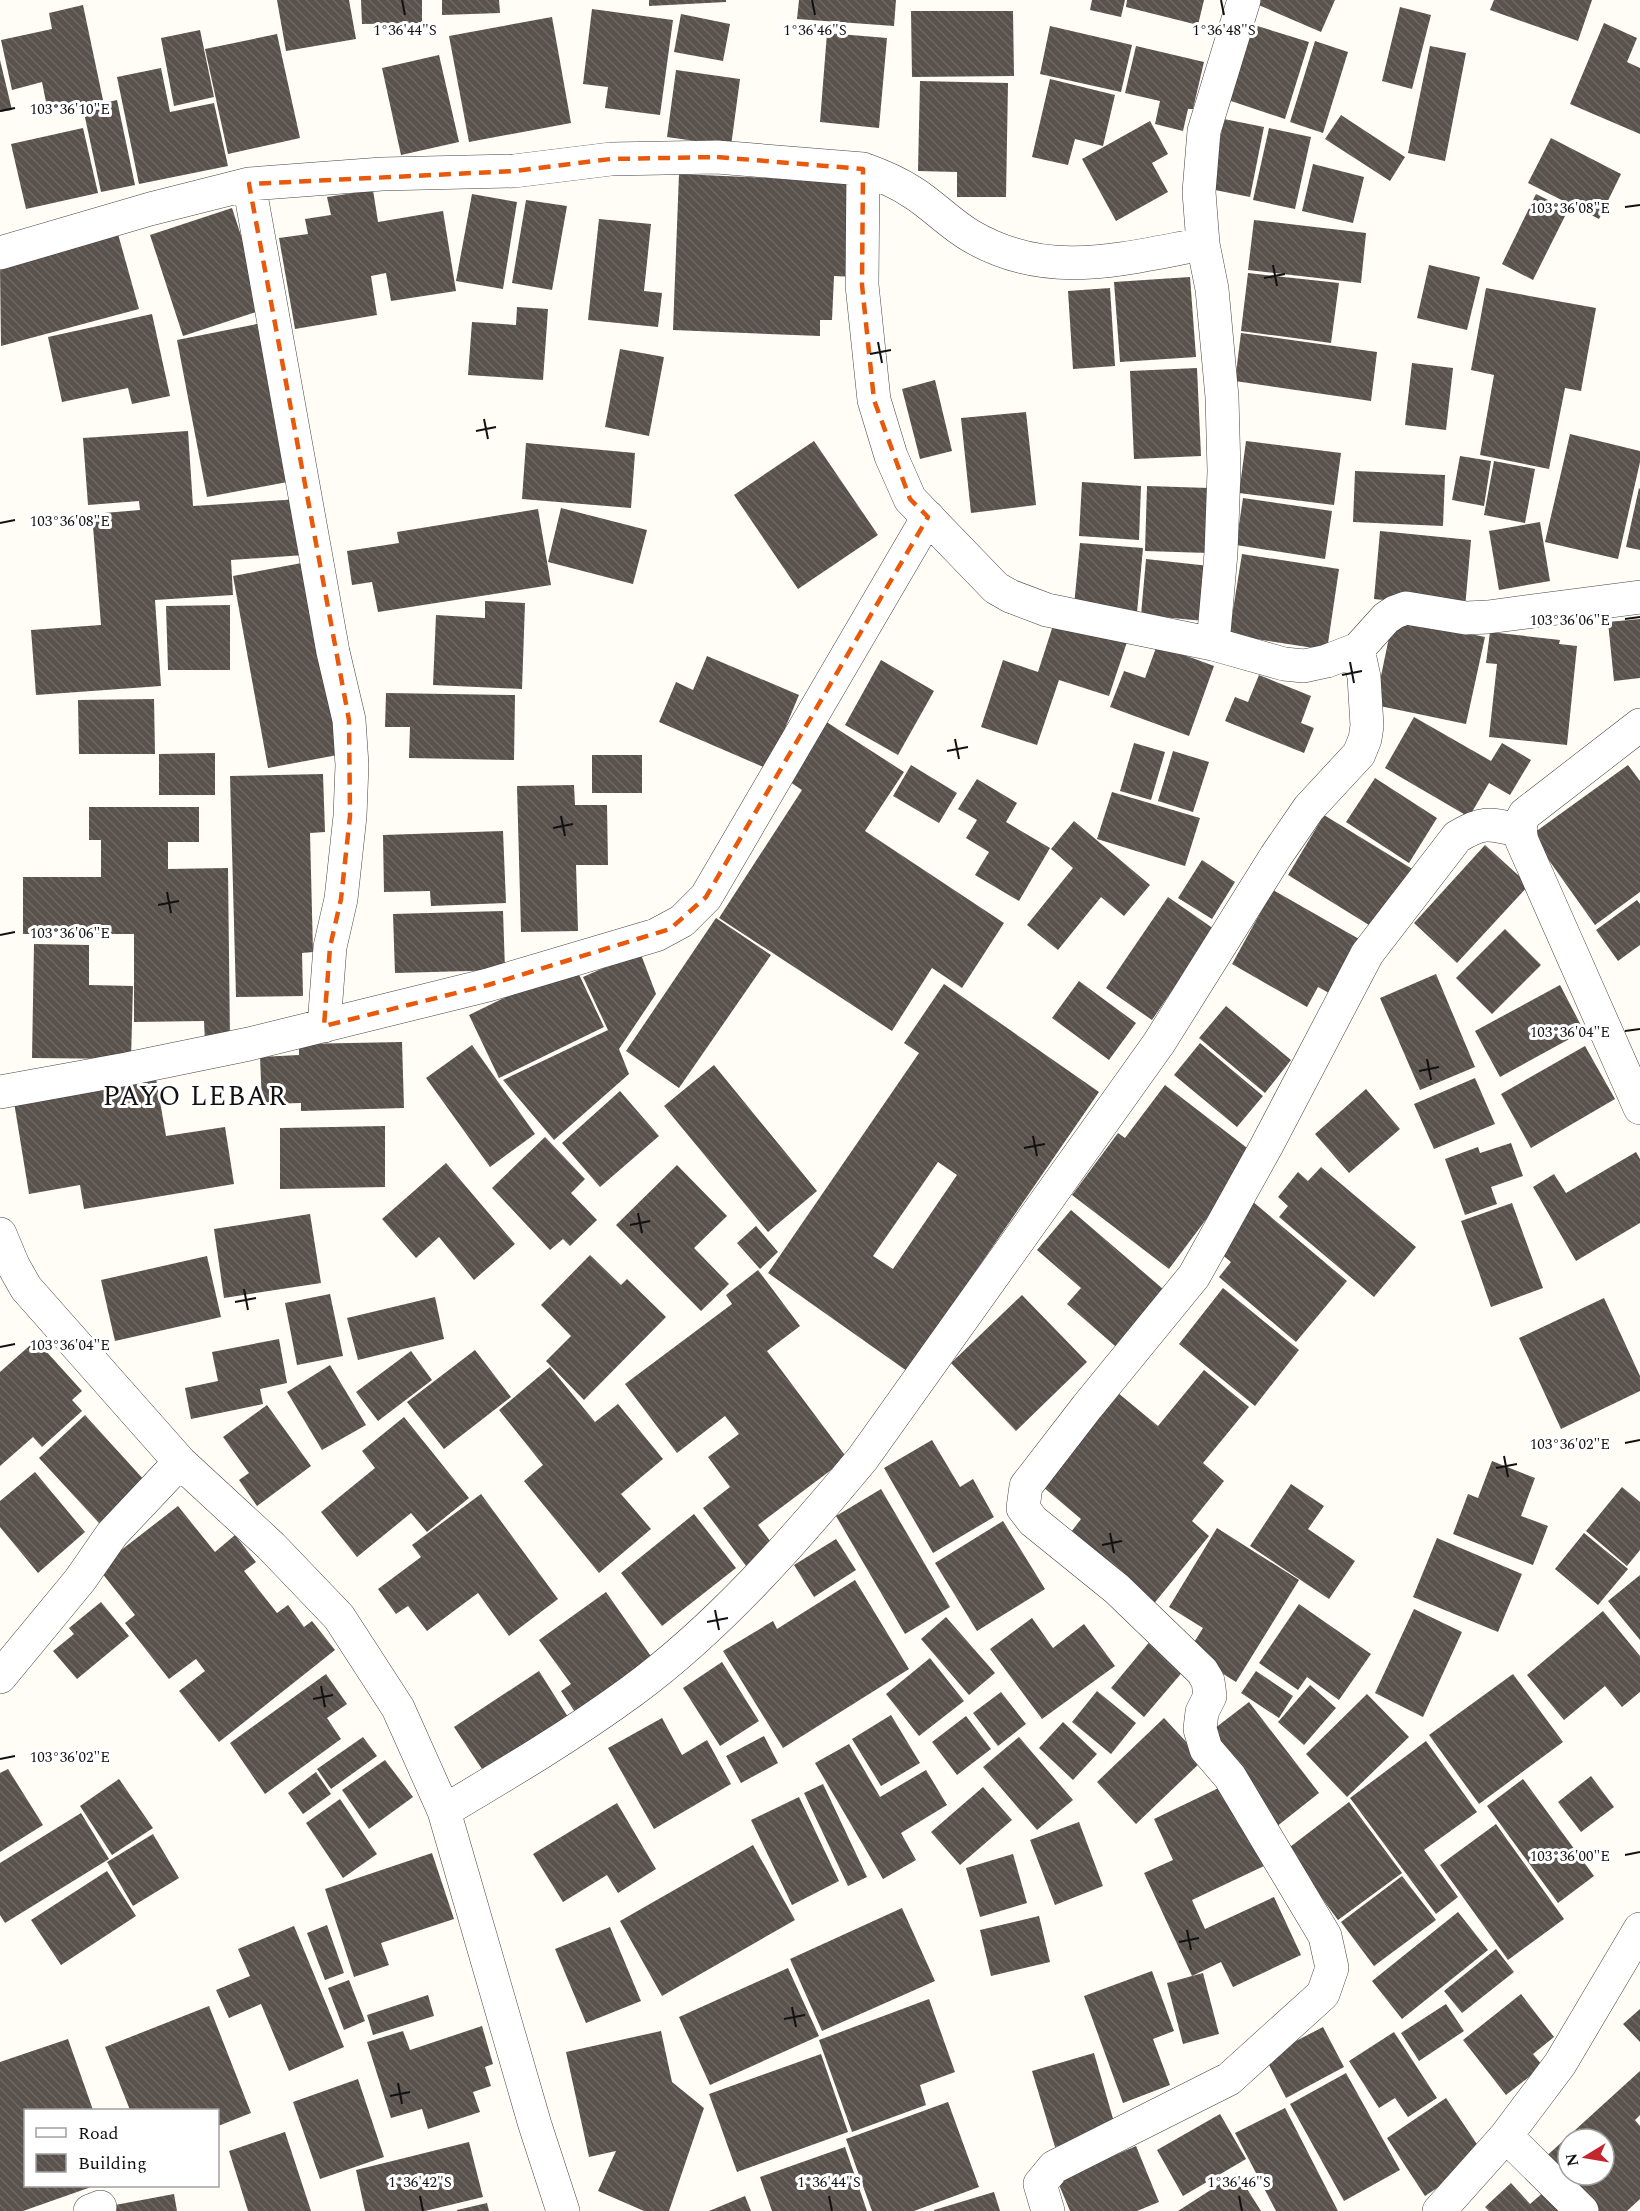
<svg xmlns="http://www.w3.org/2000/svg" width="1640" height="2211" viewBox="0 0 1640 2211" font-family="Spectral,serif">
<defs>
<pattern id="building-back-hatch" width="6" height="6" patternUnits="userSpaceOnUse" patternTransform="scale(1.5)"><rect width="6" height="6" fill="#5a524d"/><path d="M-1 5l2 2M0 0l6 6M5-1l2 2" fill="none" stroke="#6d6662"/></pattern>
</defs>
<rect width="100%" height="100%" fill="#fffdf5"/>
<path fill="url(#building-back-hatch)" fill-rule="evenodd" d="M277,0h72l7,39 -70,12z
M361,0h61v23l-60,1z
M442,0h57l1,13 -58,2z
M649,0h77v2l-77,4z
M799,0h97l-2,26 -97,-7z
M1092,0h33l-4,17 -31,-7z
M1127,0h77l-6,25 -72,-18z
M1255,0h80l-14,32 -67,-29z
M1494,0h98l-14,41 -88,-31z
M83,5l20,95 -55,12 -6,-30 -30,8 -11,-50 51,-11 -3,-16z
M1400,7l31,8 -19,74 -30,-8z
M592,9l81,11 -13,95 -55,-7 3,-21 -25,-3z
M911,11h102l1,65 -102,1z
M681,14l49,10 -7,37 -49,-9z
M552,17l19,106 -102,19 -20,-106z
M1604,23l33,15 -10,24 13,6v66l-70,-30z
M1251,24l58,18 -24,77 -57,-19z
M1050,26l82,19 -11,47 -81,-18z
M200,30l14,67 -40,9 -13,-68z
M827,33l60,5 -8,90 -59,-6z
M277,34l23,104 -72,16 -23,-105z
M1315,41l33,11 -25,81 -33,-11z
M1136,46l68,16 -11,47h-5l-5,22 -28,-7 5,-23 -35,-8z
M1430,46l36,7 -21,108 -37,-8z
M439,55l20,87 -58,13 -19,-87z
M0,60l12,50 -12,2z
M161,68l9,44 44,-9 14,63 -89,18 -22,-107z
M676,70l64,9 -9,67 -64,-9z
M1050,79l65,16 -12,51 -28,-7 -7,26 -36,-8z
M920,81l88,2 -2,114h-49v-25l-39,-1z
M117,100l18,85 -34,7 -18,-84z
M1341,115l64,42 -15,24 -65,-42z
M1224,119l40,8 -14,70 -40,-8z
M1150,121l18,33 -16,9 16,29 -52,29 -34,-62z
M83,128l15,65 -72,16 -15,-65z
M1269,128l42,9 -16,72 -42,-9z
M1551,138l70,36 -22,45 -71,-36z
M1313,164l51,13 -11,46 -51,-12z
M679,174l179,8 -4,95 -20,-1 -2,44h-12v16l-147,-6z
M373,190l5,32 65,-11 13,80 -65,10 -5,-28 -15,3 6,39 -82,14 -16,-91 29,-4 -3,-15 26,-4 -4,-18z
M472,194l45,8 -14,87 -47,-8z
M1536,194l32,16 -35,70 -31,-16z
M526,200l41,6 -15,84 -40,-7z
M232,208l33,101 -82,27 -33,-101z
M599,219l52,5 -7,67 18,2 -4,34 -70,-7z
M1254,220l112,13 -5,50 -113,-13z
M118,234l21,75 -138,37 -1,-81z
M1429,265l51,12 -13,53 -50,-12z
M1248,273l91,10 -8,60 -90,-12z
M1190,277l6,80 -76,5 -6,-80z
M1110,288l5,78 -42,3 -5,-78z
M1486,288l110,20 -15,83 -16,-3 -16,81 -69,-14 14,-80 -23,-5z
M517,307l31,2 -5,71 -75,-5 4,-53 44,3z
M152,314l18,82 -38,8 -4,-16 -66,14 -14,-65z
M267,322l31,158 -91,17 -30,-157z
M1241,333l136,19 -6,49 -136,-20z
M620,349l44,8 -15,79 -44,-9z
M1412,363l41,5 -7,62 -41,-5z
M1197,368l4,88 -67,3 -4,-88z
M935,380l17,71 -32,8 -18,-70z
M1026,412l10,93 -65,8 -10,-95z
M188,431l5,75 107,-7 5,56 -74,5 2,35 -78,5 6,86 -125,9 -5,-65 70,-5 -9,-111 48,-4 -1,-9 -51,4 -5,-67z
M1570,434l70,17v11l-22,97 -73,-17z
M814,441l64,94 -80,54 -64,-94z
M1246,441l95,12 -7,52 -95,-12z
M526,443l109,10 -4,55 -109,-9z
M1460,456l31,5 -7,45 -32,-6z
M1494,461l41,8 -10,54 -41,-8z
M1355,471l90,4 -2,51 -90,-4z
M1082,482l59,4 -2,54 -60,-4z
M1147,486l62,2 -1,65 -63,-2z
M1639,488l1,1v61l-14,-3z
M1243,498l89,13 -7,48 -89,-14z
M561,508l86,22 -14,54 -85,-22z
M538,509l13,76 -173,27 -6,-30 -20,3 -5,-34 52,-8 -2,-11z
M1540,522l10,59 -51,9 -10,-59z
M1380,531l91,9 -6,68 -91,-9z
M1080,543l63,5 -6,65 -63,-7z
M1242,554l97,15 -12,81 -98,-15z
M1146,559l63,7 -5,55 -63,-6z
M307,562l36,192 -75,14 -35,-192z
M485,601l40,2 -3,86 -89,-4 3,-70 49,3z
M230,605v65h-62l-2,-64z
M1056,616l72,23 -19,57 -50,-16 -22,65 -56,-18 22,-67 35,12z
M1393,618l92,19 -19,87 -91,-19z
M1640,619v59l-26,3 -6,-59z
M1490,632l70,8 -1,4 18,2 -10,99 -78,-8 8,-73 -11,-1z
M1157,645l57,21 -25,70 -79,-29 14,-36 21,7z
M707,656l92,39 -31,74 -109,-47 17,-40 17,8z
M881,660l53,31 -36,64 -53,-30z
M1259,675l52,21 -10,27 13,5 -10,25 -79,-32 10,-24 13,5z
M386,693l129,2 -1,65 -105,-2 1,-31h-25z
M154,699l1,55h-76l-1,-54z
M1414,717l77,44 11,-18 29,17 -21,35 -21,-12 -20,34 -84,-49z
M825,721l79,51 -39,59 139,92 -42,65 -30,-20 -40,63 -173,-113 83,-128 -15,-10z
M1134,743l31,9 -14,48 -31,-9z
M1173,751l36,11 -16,50 -35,-11z
M215,753v42h-56v-41z
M592,755h50v38h-50z
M911,765l46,28 -18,30 -46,-27z
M1628,765l12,16v111l-45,33 -64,-90z
M323,774l2,58 -15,1 3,119 -11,1 1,43 -67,1 -6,-221z
M1375,778l62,40 -28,45 -63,-41z
M977,779l40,24 -11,19 44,26 -31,53 -44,-26 14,-23 -23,-14 11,-18 -19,-11z
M574,785l1,20h32l1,60h-32l2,66 -57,1 -4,-146z
M1112,792l88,26 -15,48 -88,-27z
M89,807h110v35h-31v27l60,-1 2,174h-25l-1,-21 -70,1v-88h-111v-57h78v-37h-12z
M1324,815l90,55 -37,60 -89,-55z
M1074,821l76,64 -26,31 -23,-19 -43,53 -31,-25 46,-57 -22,-19z
M503,831l3,72 -75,3 -1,-15 -46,1 -1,-57z
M1485,845l44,40 -72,78 -43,-40z
M1202,860l33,22 -23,37 -34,-21z
M1273,890l86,49 -30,54 -11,-6 -11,20 -75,-43z
M1168,897l46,32 -62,91 -46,-32z
M1637,900l3,4v41l-22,16 -22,-31z
M503,911l2,59 -110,3 -2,-59z
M716,918l55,37 -92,133 -53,-37z
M1505,929l36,36 -49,49 -36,-36z
M34,944l55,1v40l44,1 -2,73 -99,-1z
M640,952l16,42 -37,55 10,25 -75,66 -51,-60 105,-50 -25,-53z
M574,964l30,63 -105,51 -30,-63z
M1436,974l39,93 -55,23 -40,-92z
M1079,981l57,42 -27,37 -57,-42z
M944,984l155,108 -192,279 -139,-98 151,-220 -15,-10zM938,1162l19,13 -64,94 -20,-13z
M1560,985l24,46 -84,46 -25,-46z
M1226,1006l65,54 -26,33 -66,-55z
M402,1042l2,66 -103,3v-8l-39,1 -2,-47 39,-2v-11z
M1200,1043l63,53 -26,31 -63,-52z
M472,1045l63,89 -45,33 -64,-89z
M1585,1046l30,53 -84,49 -30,-54z
M714,1065l103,126 -49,41 -104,-126z
M155,1073l11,63 59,-9 9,57 -150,25 -4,-24 -51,9 -16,-98z
M1475,1078l20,46 -61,25 -20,-45z
M1165,1085l90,69 -86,115 -97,-74 46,-62 7,5z
M1366,1089l34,40 -51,44 -34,-39z
M620,1091l39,45 -59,51 -38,-44z
M385,1126v61l-105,2v-61z
M545,1137l40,42 -14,14 26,27 -27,26 -7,-7 -13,11 -58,-62z
M1511,1143l12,33 -32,11 6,17 -32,11 -20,-56 33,-12 2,6z
M1636,1152l4,7v64l-64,38 -43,-74 21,-13 12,19z
M446,1163l69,81 -41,36 -35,-43 -23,21 -34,-39z
M677,1165l50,51 -33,32 35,36 -28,27 -85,-86z
M1321,1167l95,80 -42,50 -95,-80 9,-11 -10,-9 20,-25 10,9z
M1252,1201l95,80 -51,61 -77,-65 12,-15 -17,-14z
M1512,1203l31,85 -52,19 -30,-86z
M1071,1210l99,85 -48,57 -55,-48 14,-16 -44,-38z
M310,1214l11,69 -97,15 -10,-69z
M756,1226l22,26 -18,17 -23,-26z
M590,1255l31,30 6,-6 39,38 -82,83 -38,-39 25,-25 -30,-31z
M207,1256l14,61 -106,24 -14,-61z
M758,1270l42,56 -33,25 80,107 -89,67 21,28 -27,21 -49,-66 27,-21 -22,-30 31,-23 -14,-18 -48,37 -52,-69 107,-80 -6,-9z
M1223,1288l76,62 -44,56 -76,-62z
M330,1294l13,62 -46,9 -12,-62z
M1022,1295l65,67 -71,69 -65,-68z
M435,1297l9,42 -86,21 -11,-42z
M1604,1298l36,78v15l-79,38 -42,-91z
M279,1339l8,44 -27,6 3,15 -72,15 -6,-31 33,-7 -6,-29z
M36,1340l46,51 -10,9 10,11 -40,36 -9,-10 -33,29v-94z
M475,1350l36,47 -67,52 -37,-47z
M411,1351l21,29 -54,41 -22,-29z
M330,1365l36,60 -44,25 -35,-58z
M550,1367l45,55 23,-18 45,55 -42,35 30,35 -52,44 -75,-92 19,-16 -44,-55z
M1204,1370l45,37 -46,56 21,18 -32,40 17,15 -57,70 -84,-70 13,-17 -45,-38 76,-93 46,38z
M267,1405l44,61 -54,40 -18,-26 10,-7 -26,-36z
M85,1415l60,66 -46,42 -60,-65z
M404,1417l65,81 -42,34 -16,-19 -54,44 -36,-45 54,-44 -13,-17z
M932,1440l28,47 13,-8 21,38 -61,36 -49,-85z
M1492,1461l43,17 -14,38 27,10 -15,39 -80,-31 15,-40 10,4z
M35,1472l50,60 -47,41 -38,-46v-26z
M1291,1484l33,22 -16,23 47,32 -26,38 -79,-53z
M1622,1487l18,15v48l-13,16 -41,-35z
M881,1489l69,118 -45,27 -69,-118z
M481,1494l77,105 -49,37 -31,-43 -51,38 -19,-25 -12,8 -18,-25 43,-32 -9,-12z
M178,1506l37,46 20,-17 21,27 -12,9 33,42 11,-8 16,22 8,-6 23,29 -116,92 -40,-51 26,-20 -9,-12 -27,20 -44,-56 10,-8 -37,-47z
M694,1514l42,54 -74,58 -41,-53z
M1003,1521l42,68 -68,42 -42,-68z
M1217,1528l82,52 -63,102 -48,-30 15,-24 -34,-21z
M1584,1533l44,36 -30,36 -43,-36z
M1437,1538l85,36 -24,58 -85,-35z
M836,1539l20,31 -42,27 -20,-32z
M1640,1575v65l-32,-39z
M855,1580l54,89 -126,79 -60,-97 50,-30 4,8z
M606,1592l49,70 -76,56 -18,-27 10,-7 -32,-44z
M101,1602l28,34 -52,43 -24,-28 21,-17 -5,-6z
M1299,1604l72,50 -32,46 -32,-23 -9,13 -39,-27z
M1414,1609l48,23 -39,85 -48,-24z
M1603,1611l37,45v36l-18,15 -17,-21 -41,34 -37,-45z
M946,1617l49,56 -26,22 -48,-56z
M1032,1618l21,30 31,-24 31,42 -73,53 -52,-70z
M1157,1633l34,29 -47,55 -33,-29z
M930,1658l34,43 -45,35 -33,-42z
M722,1662l37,59 -39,25 -37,-58z
M539,1671l29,46 -84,55 -30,-45z
M1256,1671l37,25 -14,22 -38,-25z
M326,1674l21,30 -20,14 14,21 -76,55 -35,-51z
M1513,1674l50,68 -84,62 -50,-69z
M1310,1685l26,23 -32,37 -26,-23z
M1097,1691l39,32 -25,31 -39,-32z
M1001,1692l25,32 -28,22 -25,-33z
M1367,1694l42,43 -62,60 -41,-43z
M1249,1702l70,91 -43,34 -70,-92z
M891,1715l29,48 -39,23 -29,-47z
M966,1716l25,33 -34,26 -25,-33z
M662,1718l20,37 25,-15 24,44 -77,45 -46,-81z
M1164,1718l39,42 -67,64 -39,-42z
M1063,1722l34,32 -24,26 -34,-32z
M764,1736l14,27 -37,20 -15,-27z
M363,1737l14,19 -46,33 -14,-20z
M1019,1737l54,63 -36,30 -54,-63z
M1426,1741l51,71 -53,38 34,47 -22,17 -86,-116z
M849,1744l31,53 46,-27 21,35 -46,28 15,27 -33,19 -68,-116z
M385,1760l28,37 -44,32 -27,-39z
M8,1769l35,56 -43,27v-79z
M316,1772l15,22 -28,20 -15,-21z
M1591,1776l23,31 -33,25 -23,-30z
M119,1779l34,49 -41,27 -32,-49z
M1523,1779l71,97 -36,27 -71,-97z
M823,1784l44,93 -19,9 -44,-93z
M1225,1785l39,81 -72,34 13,29 69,-32 27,58 -68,32 -12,-25 -29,14 -48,-103 29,-13 -19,-41z
M983,1787l29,33 -52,45 -29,-33z
M799,1797l40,84 -47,24 -41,-85z
M340,1799l37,55 -34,24 -37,-55z
M1349,1802l53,71 -64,47 -52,-70z
M617,1803l39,66 -38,24 -11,-18 -44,27 -30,-48z
M81,1813l28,46 -104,64 -5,-8v-52z
M1079,1822l24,64 -48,19 -25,-65z
M1496,1824l68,95 -56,41 -68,-95z
M153,1834l26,44 -46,28 -26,-44z
M753,1845l42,75 -133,76 -42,-75z
M432,1853l22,66 -73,24 8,22 -35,12 -29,-88z
M1013,1854l14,49 -47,14 -14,-49z
M107,1871l29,45 -75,49 -30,-45z
M1402,1876l34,44 -62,46 -33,-44z
M902,1908l33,73 -113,50 -32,-72z
M1458,1912l30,38 -86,69 -30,-38z
M1039,1916l11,46 -59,14 -11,-46z
M327,1925l17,48 -19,7 -18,-47z
M294,1926l50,121 -55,24 -28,-67 -32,14 -13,-28 34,-14 -12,-27z
M610,1927l31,74 -55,22 -31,-74z
M1496,1949l18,23 -52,41 -18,-22z
M788,1968l31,68 -109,49 -31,-68z
M1152,1971l22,60 -21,8 17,46 -47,18 -39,-107z
M1203,1973l16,61 -36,10 -16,-61z
M349,1980l16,41 -21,9 -16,-42z
M1521,1994l33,43 -21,17 10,12 -37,29 -43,-55z
M428,1995l6,21 -61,19 -6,-20z
M929,1999l26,73 -35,13 6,20 -74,27 -33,-92z
M1446,2004l18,27 -45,30 -18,-28z
M209,2006l42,107 -33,13v-16h-88l-25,-63z
M1640,2009v33l-17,-18z
M482,2026l11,38 -8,3 6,19 -18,6 7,20 -52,17 -6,-20 -31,9 -24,-76 36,-11 7,19z
M1323,2027l21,40 -58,31 -21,-41z
M661,2031l11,51 32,26 -35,103h-25l-46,-20 18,-40 -27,6 -23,-105z
M1394,2032l43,66 -29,19 -13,-19 -16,10 -30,-47z
M68,2039l25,71h-67v76h68l-71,25h-23v-149z
M1094,2053l22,76 -61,18 -23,-76z
M821,2054l27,78 -111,40 -28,-78z
M1640,2071v44l-5,5 5,6v73l-13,12h-42l-44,-50zM1568,2139h36v36h-36z
M1346,2073l54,97 -56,31 -54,-97z
M358,2079l26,78 -64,22 -27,-77z
M1446,2098l39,58 -60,40 -38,-58z
M948,2102l31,85 -65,24h-42l-26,-72z
M1285,2108l53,103h-62l-41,-78z
M1220,2114l26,45 -63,37 -26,-46z
M285,2132l26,79h-63l-19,-60z
M469,2142l14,55 -58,14h-60l-9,-41z
M1136,2146l23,56 -22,9h-67l-13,-31z
M845,2147l22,64h-95l-12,-34z
M1237,2173l24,38h-83z
M1511,2183l19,21 23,-20 24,27h-88l-4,-4z
M994,2192l6,19h-66v-1z
M174,2194l3,17h-61l-1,-6z
M745,2196l6,15h-42z
M487,2203l2,8h-32v-1z"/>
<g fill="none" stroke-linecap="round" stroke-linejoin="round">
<g stroke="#444" stroke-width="34">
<path id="minor" d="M863,169l-1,116 12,115 17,56 19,43 86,89 14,8 37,14 166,34 71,20 20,2 23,-5 31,-12 28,-31 9,-6 11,-4 60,10 22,-1 152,-20
M249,184l84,468 16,68 3,45 -2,51 -9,83 -11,48 -6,79
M0,253l150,-44 99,-25 133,-10 132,-3 97,-12 106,-2 146,12c17,6 34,13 49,23 21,13 38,32 59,44 77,45 150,23 232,8
M1213,644l8,-91 3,-82 -2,-74 -10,-108 -9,-45 -4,-52 5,-61 40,-131
M1640,725l-115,89c-6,9 -5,17 -3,27l118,267
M0,1092l127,-23 122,-25 239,-59 168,-50 26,-14 24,-24 222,-380
M0,1234l13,31 13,23 154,174 91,84 68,71 59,91 46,103 91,314 28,86
M0,1677l80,-97 32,-46 68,-72
M444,1811c64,-38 128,-76 188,-120 86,-63 163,-151 231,-233l296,-415 117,-187 33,-48 50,-54 6,-15 2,-13 -3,-49 -6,-28
M1506,2136l76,75
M90,2211l10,-4
M1048,2211l-8,-27 14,-17 175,-88 94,-85 9,-26 -7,-32 -95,-159 -24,-28 -6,-20 2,-17 8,-16 -2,-15 -6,-10 -85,-82 -84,-68 -10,-13 3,-22 61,-79 107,-131 73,-131 100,-191 90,-117c27,-17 34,-13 63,-6
M1439,2211l67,-75 54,-72 80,-135"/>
</g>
<use href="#minor" stroke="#fff" stroke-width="33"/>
</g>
<path fill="none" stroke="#e8590c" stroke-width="4.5" stroke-dasharray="12 8" stroke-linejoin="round" d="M717,157l146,12 -1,116 12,115 36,99 18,18 -222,380 -36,32 -182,56 -164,41 6,-79 11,-48 9,-83 -1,-96 -100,-536 265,-13 97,-12z"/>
<path fill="none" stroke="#111" stroke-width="2" d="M402,0l3,15M812,0l3,15M1221,0l3,15M0,111l15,-3M1625,207l15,-2M1273,265l4,21M1264,278l21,-4M878,342l4,21M870,354l21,-4M484,419l4,20M476,431l20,-4M0,523l15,-3M1625,619l15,-2M1350,662l4,21M1342,675l20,-4M955,739l4,20M947,751l21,-4M561,816l4,20M553,828l20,-4M167,892l4,21M158,905l21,-4M0,935l15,-3M1625,1031l15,-2M1427,1059l4,21M1419,1071l20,-4M1033,1136l4,20M1024,1148l21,-4M638,1213l4,20M630,1225l20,-4M244,1289l4,21M235,1302l21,-4M0,1347l15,-3M1625,1443l15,-3M1504,1456l4,21M1496,1468l21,-4M1110,1533l4,20M1102,1545l20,-4M715,1610l4,20M707,1622l21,-4M321,1686l4,21M313,1699l20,-4M0,1759l15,-3M1625,1855l15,-3M1187,1930l4,20M1179,1942l20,-4M792,2007l4,20M784,2019l21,-4M398,2083l4,21M390,2096l20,-4M420,2196l3,15M829,2196l3,15M1239,2196l3,15"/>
<g text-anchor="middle" stroke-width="6" stroke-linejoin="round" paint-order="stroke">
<g font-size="27" letter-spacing="1.5" fill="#111" stroke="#fff">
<text x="195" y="1105">PAYO LEBAR</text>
</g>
</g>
<g font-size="15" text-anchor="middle" fill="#111" stroke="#fff" stroke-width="6" stroke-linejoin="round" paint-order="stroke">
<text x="405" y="35">1°36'44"S</text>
<text x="815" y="35">1°36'46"S</text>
<text x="1224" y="35">1°36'48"S</text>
<text x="70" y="114">103°36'10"E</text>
<text x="1570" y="213">103°36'08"E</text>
<text x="70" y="526">103°36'08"E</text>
<text x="1570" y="625">103°36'06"E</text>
<text x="70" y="938">103°36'06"E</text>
<text x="1570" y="1037">103°36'04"E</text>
<text x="70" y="1350">103°36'04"E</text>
<text x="1570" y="1449">103°36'02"E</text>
<text x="70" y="1762">103°36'02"E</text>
<text x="1570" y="1861">103°36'00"E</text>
<text x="420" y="2187">1°36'42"S</text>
<text x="829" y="2187">1°36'44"S</text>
<text x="1239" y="2187">1°36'46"S</text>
</g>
<rect x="24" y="2109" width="195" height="78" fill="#ffffff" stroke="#a0a0a0" stroke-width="1.5"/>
<rect x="36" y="2128" width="30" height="9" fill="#ffffff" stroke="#a0a0a0" stroke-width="1.5"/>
<text x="78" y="2139" font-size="18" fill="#111111">Road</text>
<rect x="36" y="2154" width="30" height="18" fill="url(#building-back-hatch)" stroke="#a0a0a0" stroke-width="1.5"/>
<text x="78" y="2169" font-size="18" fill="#111111">Building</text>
<g transform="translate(1586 2157) rotate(259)"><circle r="28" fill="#ffffff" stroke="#a0a0a0" stroke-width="1.5"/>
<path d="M0-4.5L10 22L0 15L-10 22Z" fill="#c4262e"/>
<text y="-9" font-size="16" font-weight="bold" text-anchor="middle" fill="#111111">N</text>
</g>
</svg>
